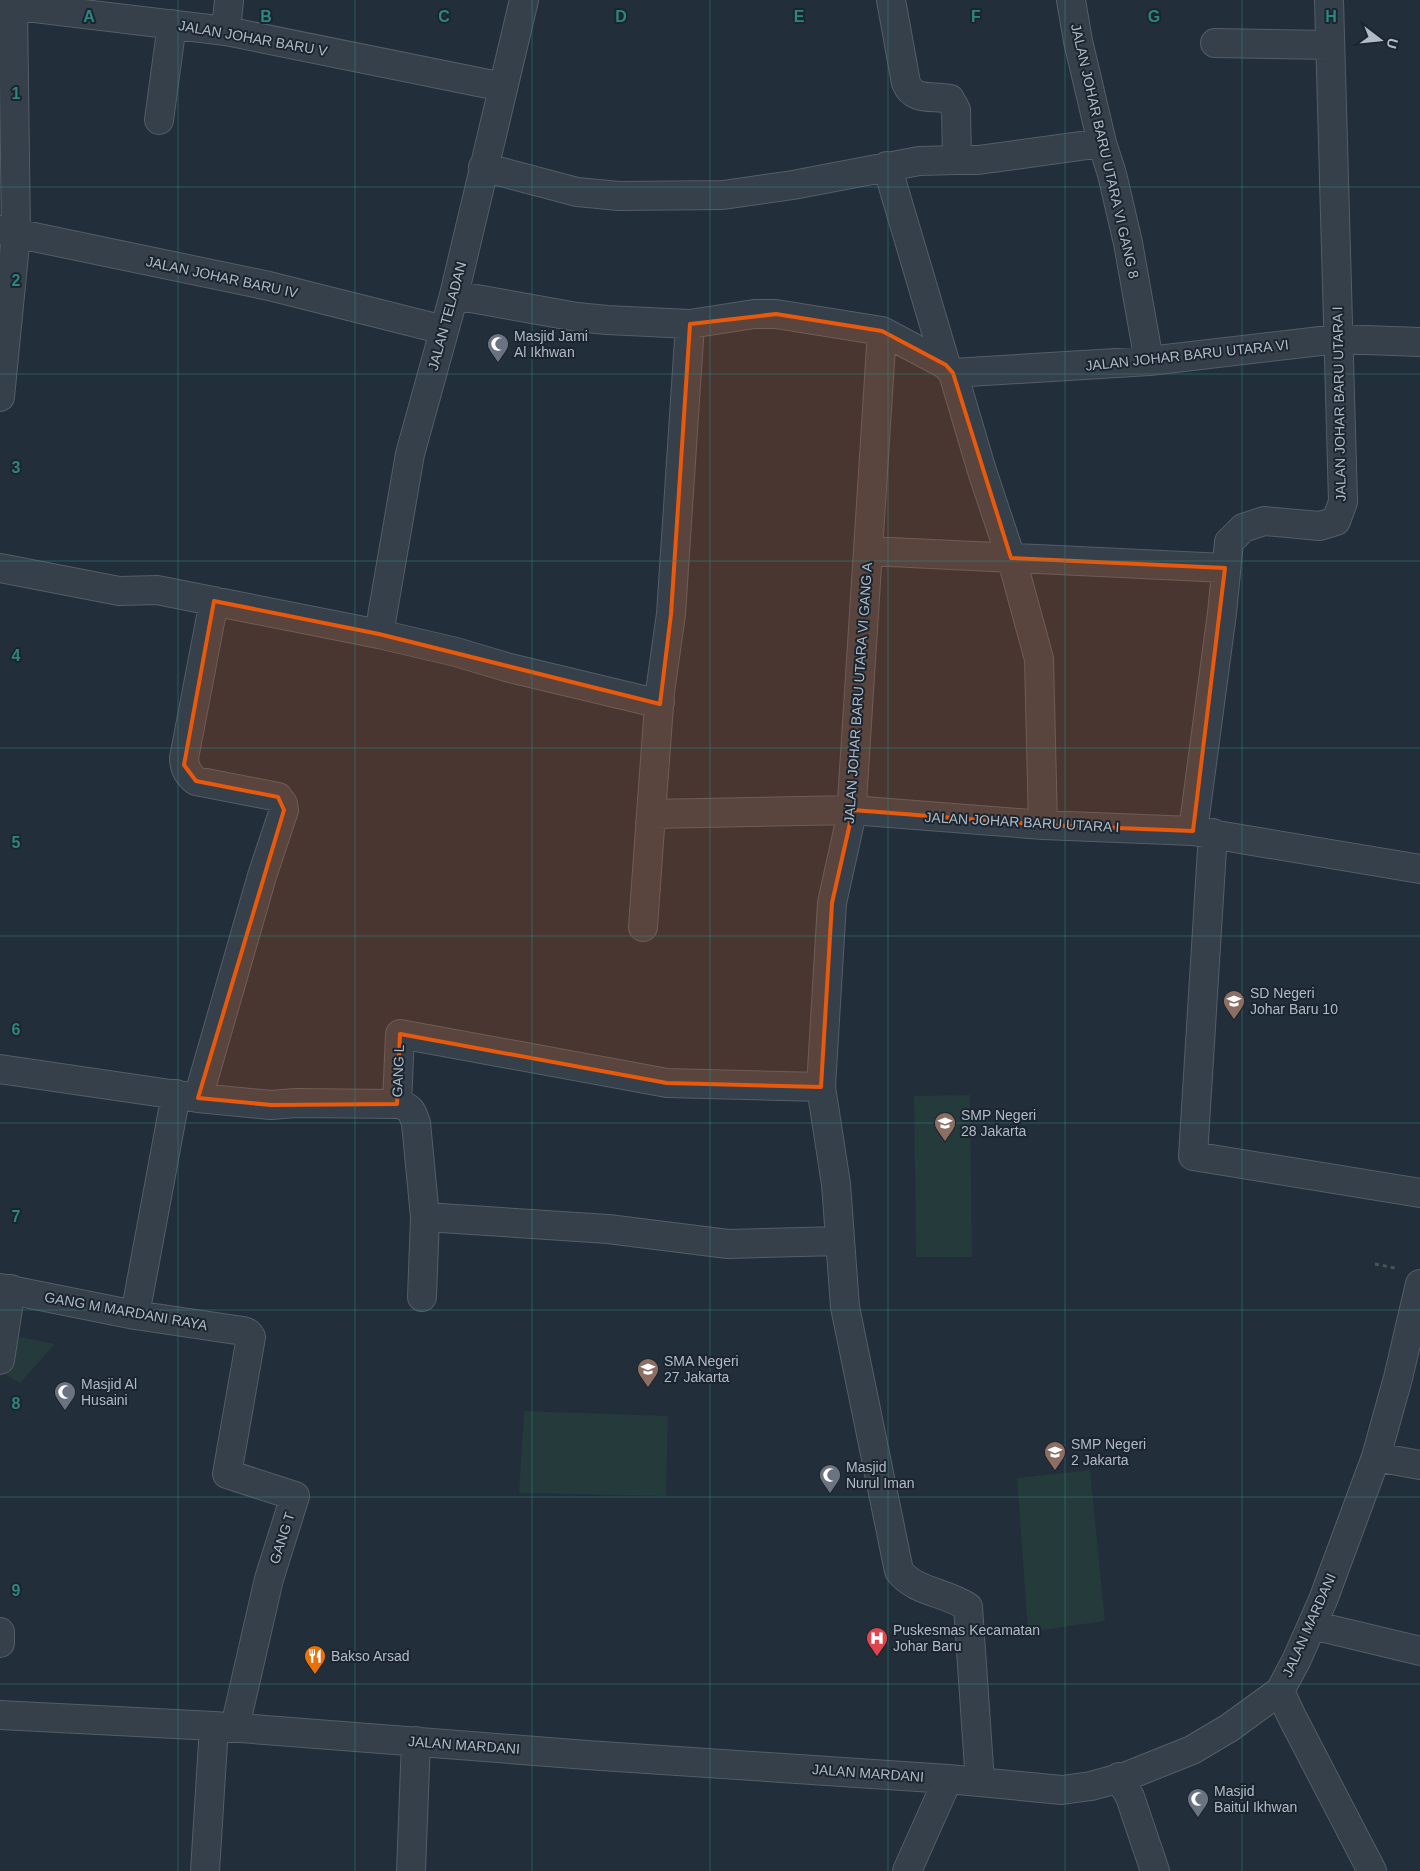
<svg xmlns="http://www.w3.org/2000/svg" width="1420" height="1871" viewBox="0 0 1420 1871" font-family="Helvetica,sans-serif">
<rect width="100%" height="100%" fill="#222e3a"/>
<path fill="#243a3b" d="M970,1095l2,162h-56l-2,-161z
M22,1337l33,7 -35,39 -14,-8 1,-33z
M524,1411l144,5 -2,80 -147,-3z
M1090,1470l15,151 -77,11 -11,-154z"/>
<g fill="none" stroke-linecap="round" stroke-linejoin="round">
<g stroke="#545d68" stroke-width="30">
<path id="minor" d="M891,0l15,83c8,19 26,12 44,16l6,11 1,50h21l124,-17
M1071,0l7,41 24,102 10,31 16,69 21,118
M0,4l226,27 277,56
M226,31l3,-31
M1215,43l115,2
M159,120l13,-96
M887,166l59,199
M483,167l94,25 42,4 104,-1 70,-10 126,-24 38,-1
M0,230l269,56 175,44
M454,295l123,22 30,3 83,4 64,-10h22l106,17 64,34 7,8 29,98 32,96 25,92 4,166
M690,324l-19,290 -11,78 -9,122 200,-4 192,15 150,6 227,38
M882,331l-31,486 -19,86 -11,184 15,97 9,123 54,264c16,21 47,21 69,36l12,175
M953,373l196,-12 189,-22 82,3
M0,397l16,-163 -3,-228
M869,551l356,17
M0,568l119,23 38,-1 222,44 77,18 50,15 146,35h8
M379,634l31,-180 44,-159 70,-295
M1193,831l29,-218 7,-71 14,-14 21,-7 56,5 16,-5 7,-19 -14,-502
M1213,833l-20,323 227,37
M643,927l8,-113
M0,1069l198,29 73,7 25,-2 101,1 3,-70 267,49 154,4
M198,1098l64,-222 22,-66 -1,-6 -5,-7 -82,-16c-8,-6 -12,-13 -12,-23l30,-157
M397,1104c13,2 15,7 19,19l9,94
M0,1288l135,27 108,16 5,2 3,4 -24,137 68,22 -26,83 -32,139 -3,9
M422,1297l3,-80 183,12 120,15 112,-3
M135,1315l41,-221
M0,1360l11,-71
M1376,1457l44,8
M1312,1625l108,26
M0,1632v11
M1280,1691l11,24 81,156
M0,1715l214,11 373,29 361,24 114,11 29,-4 36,-10 65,-26 37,-22 51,-37 16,-30 27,-61 53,-143 22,-79 22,-94
M1119,1777l11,20 25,74
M205,1871l9,-145
M411,1871l5,-130
M907,1871l41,-92"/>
</g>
<path stroke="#425758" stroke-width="3" stroke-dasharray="4 4" stroke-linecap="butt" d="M1375,1264l20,4"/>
<use href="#minor" stroke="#36404a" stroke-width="28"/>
</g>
<path fill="#e8590c" fill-opacity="0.2" stroke="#e8590c" stroke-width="4" stroke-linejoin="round" d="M776,314l106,17 64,34 7,8 58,185 214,10 -32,263 -150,-6 -190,-15 -21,93 -11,184 -154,-4 -267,-49 -3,70 -126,1 -73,-7 86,-288 -6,-13 -82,-16 -12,-16 30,-164 165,33 281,70 11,-90 19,-290z"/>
<path fill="none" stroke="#2f8480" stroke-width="1" stroke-opacity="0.55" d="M178,0v1871M355,0v1871M532,0v1871M710,0v1871M888,0v1871M1065,0v1871M1242,0v1871M0,187h1420M0,374h1420M0,561h1420M0,748h1420M0,936h1420M0,1123h1420M0,1310h1420M0,1497h1420M0,1684h1420"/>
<defs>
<g id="mosque-pin" transform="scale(1.125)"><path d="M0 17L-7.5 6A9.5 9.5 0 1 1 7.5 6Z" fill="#6b7280" stroke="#1b252f"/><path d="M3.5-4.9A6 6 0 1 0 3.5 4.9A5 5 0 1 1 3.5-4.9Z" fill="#fff"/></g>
<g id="school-pin" transform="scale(1.125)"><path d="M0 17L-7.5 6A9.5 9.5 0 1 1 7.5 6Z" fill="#8d6e63" stroke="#1b252f"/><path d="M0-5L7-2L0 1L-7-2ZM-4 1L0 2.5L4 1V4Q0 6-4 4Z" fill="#fff"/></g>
<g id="hospital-pin" transform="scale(1.125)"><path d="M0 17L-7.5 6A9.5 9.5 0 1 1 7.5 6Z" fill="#e0444e" stroke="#1b252f"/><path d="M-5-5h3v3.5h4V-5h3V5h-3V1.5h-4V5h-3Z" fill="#fff"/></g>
<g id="restaurant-pin" transform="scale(1.125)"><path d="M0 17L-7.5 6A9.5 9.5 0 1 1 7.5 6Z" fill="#e8710a" stroke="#1b252f"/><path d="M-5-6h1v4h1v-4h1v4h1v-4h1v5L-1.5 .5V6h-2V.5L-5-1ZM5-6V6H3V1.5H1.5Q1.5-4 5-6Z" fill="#fff"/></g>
</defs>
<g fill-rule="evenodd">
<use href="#mosque-pin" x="498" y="344"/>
<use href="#school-pin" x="1234" y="1001"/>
<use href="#school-pin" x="945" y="1123"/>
<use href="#school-pin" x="648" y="1369"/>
<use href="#mosque-pin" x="65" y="1392"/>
<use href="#school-pin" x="1055" y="1452"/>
<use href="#mosque-pin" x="830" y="1475"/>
<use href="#hospital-pin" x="877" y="1638"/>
<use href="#restaurant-pin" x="315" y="1656"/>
<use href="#mosque-pin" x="1198" y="1799"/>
</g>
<g text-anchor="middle" stroke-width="4" stroke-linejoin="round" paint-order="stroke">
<g font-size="14" fill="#b1bac6" stroke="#1b252f">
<text transform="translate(253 38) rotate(10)" y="5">JALAN JOHAR BARU V</text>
<text transform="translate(1105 151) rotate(77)" y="5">JALAN JOHAR BARU UTARA VI GANG 8</text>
<text transform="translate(222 277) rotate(12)" y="5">JALAN JOHAR BARU IV</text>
<text transform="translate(447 316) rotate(-75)" y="5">JALAN TELADAN</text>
<text transform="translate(1187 355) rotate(-6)" y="5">JALAN JOHAR BARU UTARA VI</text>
<text transform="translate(1339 404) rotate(-91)" y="5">JALAN JOHAR BARU UTARA I</text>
<text transform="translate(858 693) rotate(-86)" y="5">JALAN JOHAR BARU UTARA VI GANG A</text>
<text transform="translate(1022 822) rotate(3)" y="5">JALAN JOHAR BARU UTARA I</text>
<text transform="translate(398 1071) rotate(-88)" y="5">GANG L</text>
<text transform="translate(126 1311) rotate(10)" y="5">GANG M MARDANI RAYA</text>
<text transform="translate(282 1538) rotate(-72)" y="5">GANG T</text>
<text transform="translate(1309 1625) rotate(-66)" y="5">JALAN MARDANI</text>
<text transform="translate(464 1745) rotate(4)" y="5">JALAN MARDANI</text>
<text transform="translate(868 1773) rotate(4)" y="5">JALAN MARDANI</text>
</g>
<g font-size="14" fill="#b1bac6" stroke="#1b252f" text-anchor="start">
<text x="514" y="341">Masjid Jami<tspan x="514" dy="16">Al Ikhwan</tspan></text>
<text x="1250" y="998">SD Negeri<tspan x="1250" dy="16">Johar Baru 10</tspan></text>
<text x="961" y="1120">SMP Negeri<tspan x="961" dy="16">28 Jakarta</tspan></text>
<text x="664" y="1366">SMA Negeri<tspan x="664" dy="16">27 Jakarta</tspan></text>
<text x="81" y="1389">Masjid Al<tspan x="81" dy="16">Husaini</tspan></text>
<text x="1071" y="1449">SMP Negeri<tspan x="1071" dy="16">2 Jakarta</tspan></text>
<text x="846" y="1472">Masjid<tspan x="846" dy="16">Nurul Iman</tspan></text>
<text x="893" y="1635">Puskesmas Kecamatan<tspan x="893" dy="16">Johar Baru</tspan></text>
<text x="331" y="1661">Bakso Arsad</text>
<text x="1214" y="1796">Masjid<tspan x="1214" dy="16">Baitul Ikhwan</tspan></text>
</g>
</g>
<g font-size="16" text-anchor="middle" font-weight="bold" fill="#2f8480" stroke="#1b252f" stroke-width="4" stroke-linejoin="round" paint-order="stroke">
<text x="89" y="22">A</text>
<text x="266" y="22">B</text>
<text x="444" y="22">C</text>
<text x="621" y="22">D</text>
<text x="799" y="22">E</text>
<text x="976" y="22">F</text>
<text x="1154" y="22">G</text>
<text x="1331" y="22">H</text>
<text x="16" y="99">1</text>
<text x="16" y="286">2</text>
<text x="16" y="473">3</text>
<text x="16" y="661">4</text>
<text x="16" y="848">5</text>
<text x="16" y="1035">6</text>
<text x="16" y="1222">7</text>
<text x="16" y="1409">8</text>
<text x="16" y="1596">9</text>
</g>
<g transform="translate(1380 40) rotate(106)" stroke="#1b252f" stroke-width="4" paint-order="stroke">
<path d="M0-4L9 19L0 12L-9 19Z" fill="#b1bac6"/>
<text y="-8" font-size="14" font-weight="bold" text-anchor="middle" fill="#b1bac6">U</text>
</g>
</svg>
